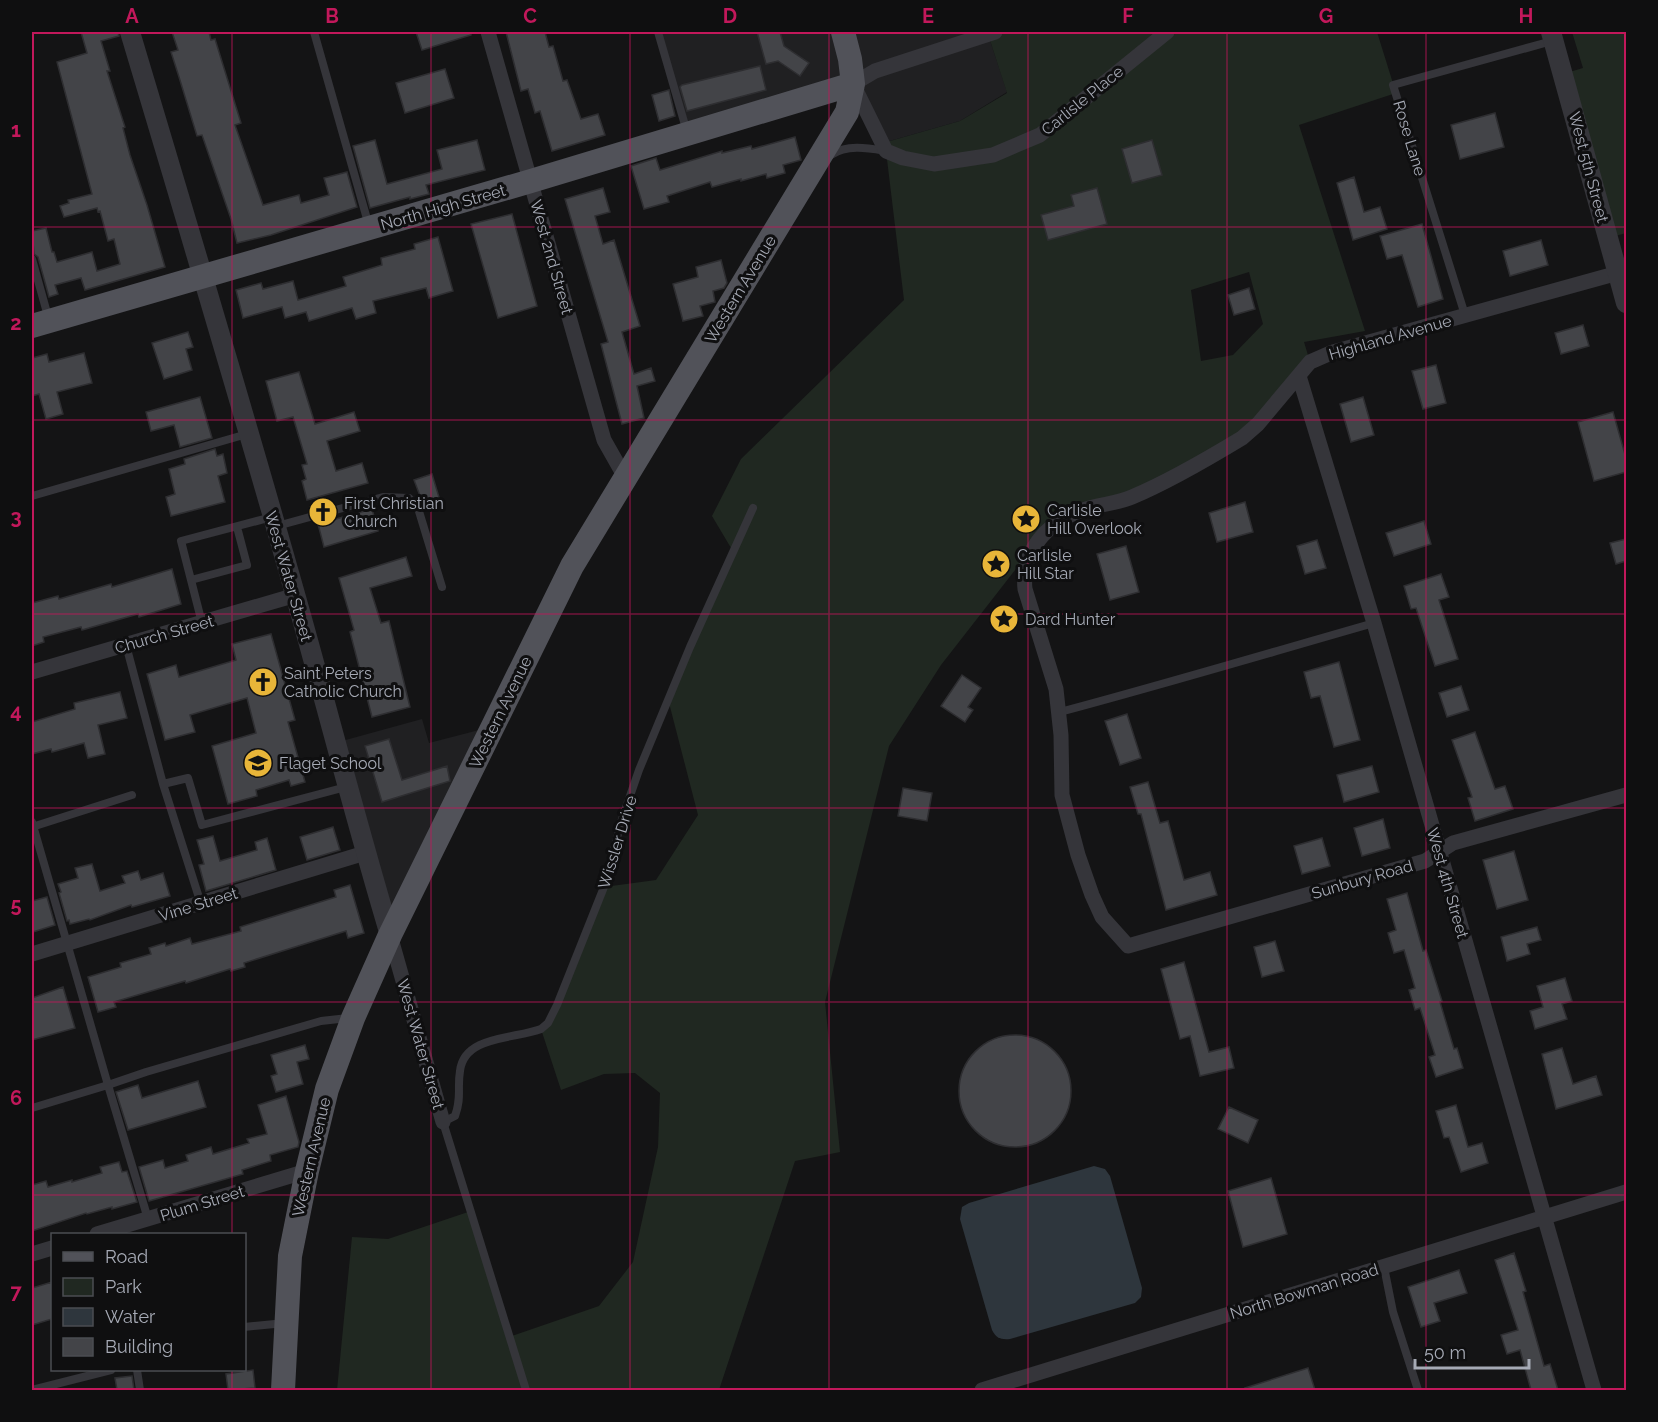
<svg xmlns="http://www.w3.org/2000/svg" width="1658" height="1422" viewBox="0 0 1658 1422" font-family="Raleway,sans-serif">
<rect width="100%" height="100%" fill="#141415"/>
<path fill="#202022" d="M658,32h337l-7,2 19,58 -47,29 -77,22 -30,-59 -166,49z
M422,719l7,24 54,-14 -94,184 -47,-172z"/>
<path fill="#202821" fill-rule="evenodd" d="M995,32h382l19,61 -97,32 66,206 -61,11 6,20 -52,62 -106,64 -69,22 -53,41 -89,114 -52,81 -64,256 15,150 -45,9 -76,229h-382l15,-153 36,2 83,-28 38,126 90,-31 34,-44 25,-115 2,-54 -25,-20 -31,1 -43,16 -20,-61 7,-6 56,-136 52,-7 42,-65 -30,-116 66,-146 -22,-37 29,-57 163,-159 -18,-149 -3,-8 77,-22 47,-28 -19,-59zM1249,272l14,52 -30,31 -32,6 -10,-71z
M1572,32h54v201l-18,5 -45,-164 20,-6z"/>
<path fill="#2e363d" d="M1094,1166l11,3 5,7 32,112 -1,9 -6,6 -125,36c-9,1 -14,-1 -18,-9l-32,-111 2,-12 7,-4z"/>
<path fill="#434448" stroke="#2e2e31" stroke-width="1.5" d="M81,32h37l1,4 -18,5 9,30h-3l18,56 -2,1 7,27 17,50 18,62 -80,23 -4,-12 -26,7 3,9 -9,3 -11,-40 -4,-3 -2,-23 14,-3 6,24h2l3,10 35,-10 5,19 23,-7 -6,-25 -6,2 -8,-30 -2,1 -1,-4 -33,9 -4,-11 9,-3 -1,-3 24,-6 -35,-132 30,-9z
M172,32h37l2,8 4,-1 26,84 -6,2 28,80 36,-10 2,8 28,-8 -5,-17 23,-6 10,35 -86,28 -34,8 -6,-24 -29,-84 -5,1 -18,-59 -8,-25 7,-2z
M416,32h55v3l-49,15z
M506,32h39l4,15 4,-1 10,35 4,-1 14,39 17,-5 7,21 -53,16 -12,-40 -5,2 -7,-24 -7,2z
M757,32h23l4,14 25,17 -9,13 -22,-15 -12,3z
M760,66l6,24 -79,21 -7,-24 2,-2z
M445,69l9,29 -49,15 -9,-30z
M669,90l6,26 -16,5 -7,-26z
M1495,113l9,34 -44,12 -9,-34z
M795,137l6,23 -18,5 2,8 -18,5 -1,-4 -25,7v-2l-29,8 -2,-5 -43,14 2,6 -25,7 -13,-43 25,-8 4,12 62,-19v2l29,-7 1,3z
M375,140l12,44 55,-15 -5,-19 40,-10 8,30 -59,15 3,9 -19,5v-2l-40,11 -17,-62z
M1152,140l10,35 -30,8 -10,-34z
M1354,177l10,35 16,-5 7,22 -34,11 -16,-57z
M603,188l7,24 -15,4 8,28 11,-4 26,86 -18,6 12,42 17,-6 4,13 -18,5 7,32 -22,6 -21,-80 7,-2 -43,-143z
M1097,188l10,36 -59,16 -7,-25 33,-9 -3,-11z
M512,214l25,92 -39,12 -27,-94z
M1422,224l21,75 -25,8 -16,-52 -15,4 -7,-23z
M438,237l15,54 -24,7 -3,-10 -53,13 3,12 -20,6 -4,-11 -43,13 -3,-9 -21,6 -3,-11 -39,11 -7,-28 25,-7 2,6 30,-8 5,19 48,-14 -3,-9 39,-12 -1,-7 34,-9 -1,-5z
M1541,240l7,25 -38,11 -7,-25z
M721,260l6,23 -3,5 -11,3 2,11 -15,4 3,10 -20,5 -10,-37 25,-7 -2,-10z
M1249,288l6,21 -21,6 -6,-20z
M1583,325l6,21 -28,8 -6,-21z
M188,332l5,15 -7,2 6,21 -28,9 -12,-36z
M84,353l8,30 -35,9 6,22 -17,5 -7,-25 -7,2v-38l15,-4 2,8z
M1436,365l10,38 -23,6 -11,-38z
M299,372l16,52 39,-12 6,19 -33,10 9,30 26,-8 6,20 -61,17 -5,-19 4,-2 -4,-14 5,-1 -14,-47 -16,4 -11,-40z
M200,397l12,41 -32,9 -6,-22 -23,6 -5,-19z
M1363,397l11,38 -23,7 -11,-38z
M1613,412l13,46v14l-32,9 -16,-59z
M215,449l2,7 6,-2 4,19 -9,3 7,26 -54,14 -5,-19 9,-3 -6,-25 16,-5 -1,-5z
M432,474l9,30 -16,5 -11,-29z
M1245,502l8,30 -36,10 -8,-29z
M372,509l6,22 -54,16 -6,-23z
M1424,521l7,23 -37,12 -8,-23z
M1626,539v22l-10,3 -6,-21z
M1317,540l9,28 -21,6 -8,-28z
M1126,546l13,46 -29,8 -13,-46z
M406,557l6,19 -42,12 11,35 8,-2 21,86 -38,10 -22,-85 4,-2 -15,-52z
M172,569l9,35 -42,13 -1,-3 -56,16 -1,-3 -38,10 1,5 -12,4v-43l26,-7 1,3 52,-15 1,3z
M1441,574l8,23 -10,3 19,59 -23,7 -19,-58 -5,1 -7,-23z
M271,634l24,86 -7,2 17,60 -14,4 -2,-6 -33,10 1,6 -29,8 -16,-58 44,-13 -9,-35 -57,17 5,17 -30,8 -18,-66 29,-9 3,12 57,-17 -4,-16z
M1339,662l21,78 -26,7 -14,-51 -9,2 -7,-26z
M962,675l19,13 -13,19 5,3 -8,12 -24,-16z
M1461,686l8,24 -22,7 -8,-24z
M120,692l7,26 -29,7 7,29 -17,4 -4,-15 -32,9 -1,-3 -19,5v-32l43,-13 -1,-6z
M1127,714l14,44 -21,7 -15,-44z
M1475,732l20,57 10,-3 8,23 -38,12 -7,-23 4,-1 -20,-57z
M389,739l13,41 45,-14 3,15 -68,21 -17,-56z
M1372,766l7,26 -35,10 -7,-27z
M1148,782l12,41 8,-2 16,59 26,-8 7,23 -51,15 -25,-96h-3l-8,-27z
M903,788l29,5 -5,28 -29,-5z
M1383,819l7,29 -28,8 -8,-28z
M333,827l7,23 -33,10 -7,-23z
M213,836l7,25 37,-11 -2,-8 12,-4 9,32 -70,21 -7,-26 5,-1 -7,-24z
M1322,838l8,28 -28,8 -8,-28z
M1514,851l14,49 -31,9 -14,-49z
M92,864l8,27 25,-8 -3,-7 16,-5 3,9 22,-7 7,23 -38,11 -1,-2 -41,15 -1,-1 -19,5 -1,-4 -2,1 -8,-28 2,-1 -3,-8 20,-6 -3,-10z
M350,885l14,48 -16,5 -2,-7 -102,32 1,4 -14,4 -1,-2 -44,14 -1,-2 -71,21 2,5 -18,5 -10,-35 33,-10 -1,-4 31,-9 -2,-6 16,-5 1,3 24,-8 2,6 49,-13 -1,-4 96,-30 -2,-7z
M1407,893l16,58 3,-1 16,51 -2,1 14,47 3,-1 6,20 -27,9 -7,-20 6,-2 -15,-47 -5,2 -6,-20 6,-2 -11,-38 -10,3 -6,-20 8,-3 -9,-31z
M47,897l8,28 -22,7 -1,-7v-24z
M1537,927l4,13 -14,4 3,10 -23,7 -6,-24z
M1275,941l9,30 -22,6 -8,-30z
M1184,962l25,90 20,-5 5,21 -34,8 -10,-40 -10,3 -19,-70z
M1565,978l7,23 -10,3 5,15 -32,10 -5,-18 13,-4 -6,-21z
M63,987l12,41 -43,12v-42z
M959 1091a56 56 0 1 1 112 0a56 56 0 1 1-112 0Z
M305,1045l4,14 -12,3 6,22 -27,8 -5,-16 6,-2 -6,-19z
M1562,1048l11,36 23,-8 6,19 -46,14 -14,-55z
M198,1081l8,26 -78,23 -12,-38 22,-7 4,13z
M286,1096l13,46 -1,5 -28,8 1,6 -29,9 1,4 -94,27 -10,-34 24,-7 2,8 23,-7 -2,-6 25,-8 2,7 36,-11 -2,-4 20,-5 -9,-29z
M1456,1105l12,42 14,-4 6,20 -27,9 -12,-35 -5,1 -8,-27z
M1229,1107l29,13 -10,23 -30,-14z
M119,1162l3,10 5,-1 10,31 -25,7v-2l-25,7 -1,-1 -54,18v-46l14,-4 2,6 24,-7v2l30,-9 -2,-6z
M1271,1178l16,56 -44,13 -15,-56z
M1514,1253l12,38 -3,1 21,74 6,-2 8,26h-27l-11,-40 -13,4 -6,-19 17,-5 -23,-70z
M1459,1270l8,23 -33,10 6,18 -19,6 -13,-40z
M52,1282v37l-20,6v-37z
M1308,1368l7,22h-69l-1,-2z
M253,1370l2,18 -27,2 -2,-16z
M132,1376l2,14h-17l-2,-12z"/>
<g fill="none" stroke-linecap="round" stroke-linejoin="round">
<path stroke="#35353a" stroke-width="8" d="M314,32l55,194
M658,32l29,100
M831,155c16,-11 37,-7 55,-4
M32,259l17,61
M1465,315l-72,-230 159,-44
M32,496l215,-62
M277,526l106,-29 26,1 9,10 24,79
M191,580l56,-15 -10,-38
M202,623l-21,-82 91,-24
M126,645l37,139 25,-6 14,47 144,-38
M1060,712c105,-28 209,-59 314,-89
M163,784l38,120
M32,822l76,263 38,-13 175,-51 27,-3
M32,827l100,-32
M32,1108l76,-23 40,134
M1384,1267l9,45 25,78
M244,1327l41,-4
M137,1370l3,20
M32,1390l79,-20
M526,1390l-83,-268 12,-6c7,-19 2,-27 5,-45 4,-36 56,-32 81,-42l7,-6 9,-18 47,-118 18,-68 17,-49 51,-123 63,-139"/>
<path stroke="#35353a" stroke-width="15" d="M488,32l116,408 22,39
M995,32l-120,39 -22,13 33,67 17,7 31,6 59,-9 47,-20 127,-103
M1618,273l-285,79 -23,10 -52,62 -16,14c-33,20 -74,44 -110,59 -16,7 -33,7 -49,13 -35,11 -62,41 -58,79l31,100 5,46 1,60 16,60 14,40 10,22 26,29 297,-85 28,-18 173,-48
M1299,376l75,247 220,767
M32,672l264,-77
M390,935l53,187
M32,954l333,-101
M97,1234l210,-63
M32,1254l20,-6
M982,1390l644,-198"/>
<path stroke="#35353a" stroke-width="20" d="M130,32c56,187 112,374 165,562 32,113 61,228 95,341
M1551,32l75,271"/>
<path stroke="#515259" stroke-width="24" d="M32,326l499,-145 322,-97
M283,1390l7,-134 17,-85 20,-82 26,-71 37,-83 182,-369 275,-454 6,-28 -3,-25 -7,-27"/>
</g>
<path fill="none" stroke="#c2185b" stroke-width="1.5" stroke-opacity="0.55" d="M232,32v1202M431,32v1358M630,32v1358M829,32v1358M1028,32v1358M1227,32v1358M1426,32v1358M32,227h1594M32,420h1594M32,614h1594M32,808h1594M32,1002h1594M32,1195h1594M232,1370v20"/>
<defs>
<g id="church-disc" transform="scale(1.5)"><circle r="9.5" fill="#e8b539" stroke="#0f0f10"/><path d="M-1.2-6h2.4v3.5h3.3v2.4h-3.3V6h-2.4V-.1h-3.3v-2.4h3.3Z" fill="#111"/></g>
<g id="sight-disc" transform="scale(1.5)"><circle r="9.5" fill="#e8b539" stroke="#0f0f10"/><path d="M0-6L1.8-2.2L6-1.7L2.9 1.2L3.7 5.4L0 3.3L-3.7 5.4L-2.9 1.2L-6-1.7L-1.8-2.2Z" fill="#111"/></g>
<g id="school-disc" transform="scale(1.5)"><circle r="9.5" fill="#e8b539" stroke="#0f0f10"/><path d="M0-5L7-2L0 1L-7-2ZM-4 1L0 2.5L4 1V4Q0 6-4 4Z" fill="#111"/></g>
</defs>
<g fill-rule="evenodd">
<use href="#church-disc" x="323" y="512"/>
<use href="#sight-disc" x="1026" y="519"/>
<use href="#sight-disc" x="996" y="564"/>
<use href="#sight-disc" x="1004" y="619"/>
<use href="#church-disc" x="263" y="682"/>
<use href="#school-disc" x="258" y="763"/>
</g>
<g text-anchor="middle" stroke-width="6" stroke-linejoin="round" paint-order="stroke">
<g font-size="16" fill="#a6aab5" stroke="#0f0f10">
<text transform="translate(1082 100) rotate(-39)" y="6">Carlisle Place</text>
<text transform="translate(1410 138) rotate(73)" y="6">Rose Lane</text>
<text transform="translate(1589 167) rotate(75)" y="6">West 5th Street</text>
<text transform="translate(443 207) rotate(-16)" y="6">North High Street</text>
<text transform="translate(552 257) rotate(74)" y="6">West 2nd Street</text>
<text transform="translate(740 289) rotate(-59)" y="6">Western Avenue</text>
<text transform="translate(1390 337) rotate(-16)" y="6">Highland Avenue</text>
<text transform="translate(289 576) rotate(74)" y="6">West Water Street</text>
<text transform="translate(164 634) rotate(-16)" y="6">Church Street</text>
<text transform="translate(500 712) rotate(-64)" y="6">Western Avenue</text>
<text transform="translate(617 842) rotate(-73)" y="6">Wissler Drive</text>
<text transform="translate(1362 879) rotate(-16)" y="6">Sunbury Road</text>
<text transform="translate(1448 883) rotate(74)" y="6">West 4th Street</text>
<text transform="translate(198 904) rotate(-17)" y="6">Vine Street</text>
<text transform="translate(421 1044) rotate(74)" y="6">West Water Street</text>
<text transform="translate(311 1157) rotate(-77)" y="6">Western Avenue</text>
<text transform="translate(202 1203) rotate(-17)" y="6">Plum Street</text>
<text transform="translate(1304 1291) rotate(-17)" y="6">North Bowman Road</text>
</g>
<g font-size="16" fill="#a6aab5" stroke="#0f0f10" text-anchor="start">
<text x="344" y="509">First Christian<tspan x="344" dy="18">Church</tspan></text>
<text x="1047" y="516">Carlisle<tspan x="1047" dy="18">Hill Overlook</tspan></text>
<text x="1017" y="561">Carlisle<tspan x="1017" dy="18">Hill Star</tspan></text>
<text x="1025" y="625">Dard Hunter</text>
<text x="284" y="679">Saint Peters<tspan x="284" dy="18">Catholic Church</tspan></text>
<text x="279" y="769">Flaget School</text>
</g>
</g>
<rect width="1658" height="1422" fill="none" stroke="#0f0f10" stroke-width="66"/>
<rect x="51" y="1233" width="195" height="138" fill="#0f0f10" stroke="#4b4d52" stroke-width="1.5"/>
<rect x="63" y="1252" width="30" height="9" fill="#515259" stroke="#4b4d52" stroke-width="1.5"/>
<text x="105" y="1263" font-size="18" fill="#a6aab5">Road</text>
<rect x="63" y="1278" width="30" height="18" fill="#202821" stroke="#4b4d52" stroke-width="1.5"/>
<text x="105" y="1293" font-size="18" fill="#a6aab5">Park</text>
<rect x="63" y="1308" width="30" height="18" fill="#2e363d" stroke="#4b4d52" stroke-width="1.5"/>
<text x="105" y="1323" font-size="18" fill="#a6aab5">Water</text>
<rect x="63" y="1338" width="30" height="18" fill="#434448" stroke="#4b4d52" stroke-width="1.5"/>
<text x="105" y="1353" font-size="18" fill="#a6aab5">Building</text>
<path d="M1415 1359v9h114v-9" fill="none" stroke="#a6aab5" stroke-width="3"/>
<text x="1424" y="1359" font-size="18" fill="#a6aab5" stroke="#0f0f10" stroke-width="4.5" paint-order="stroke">50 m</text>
<rect x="33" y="33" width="1592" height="1356" fill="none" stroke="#c2185b" stroke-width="2"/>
<g font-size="20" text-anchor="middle" font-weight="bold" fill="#c2185b">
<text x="132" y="23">A</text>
<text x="332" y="23">B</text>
<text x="530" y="23">C</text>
<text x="730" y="23">D</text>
<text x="928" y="23">E</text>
<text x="1128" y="23">F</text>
<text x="1326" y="23">G</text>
<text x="1526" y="23">H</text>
<text x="16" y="137">1</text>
<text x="16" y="330">2</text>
<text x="16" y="524">3</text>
<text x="16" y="718">4</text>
<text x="16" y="912">5</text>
<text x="16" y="1105">6</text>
<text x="16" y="1299">7</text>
</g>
</svg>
